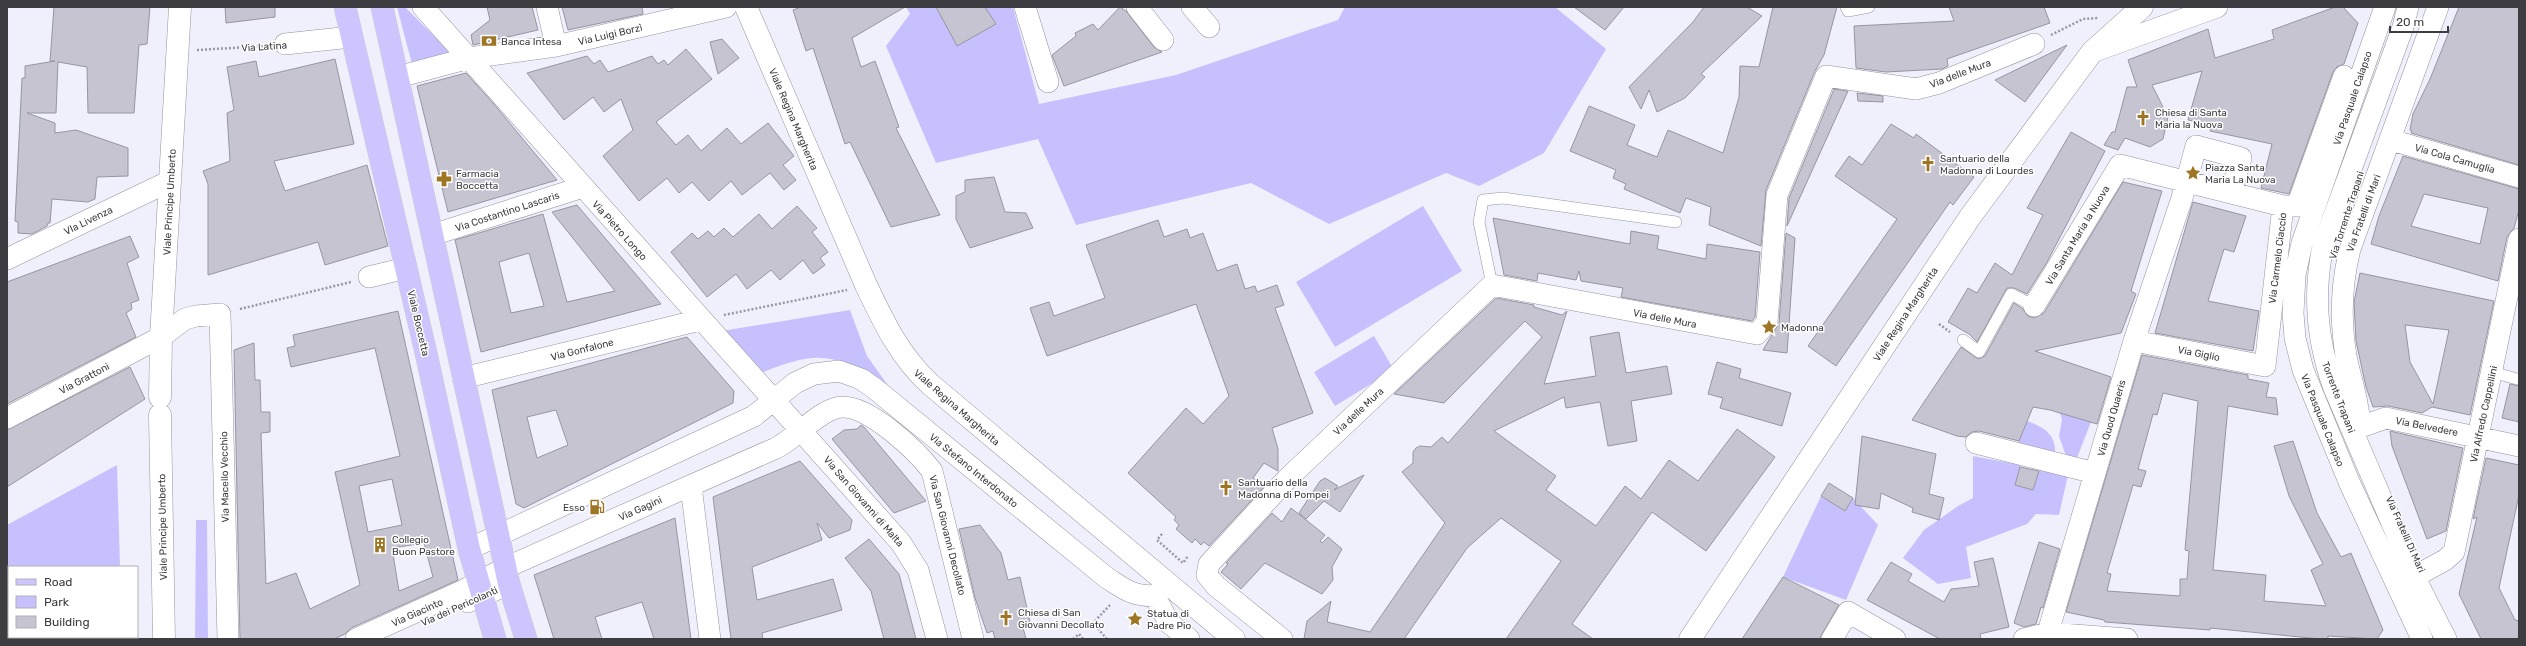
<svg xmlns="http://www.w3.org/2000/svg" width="2526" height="646" viewBox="0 0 2526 646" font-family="Rubik,sans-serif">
<rect width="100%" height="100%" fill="#f0effc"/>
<path fill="#c7c0fe" d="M397,7h8l46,46 -39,11z
M906,7h107l26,97 137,-29 162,-55 7,-13h210l51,42 -62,104 -65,33 -33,-13 -117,51 -78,-41 -175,42 -38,-86 -102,24 -50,-117 24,-32z
M1423,206l39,65 -127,76 -39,-65z
M850,310l17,46 25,35c-57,-37 -68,-44 -134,-17l-42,-42z
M1374,336l20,34 -59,36 -21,-34z
M2060,413l31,9 -14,36 -10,1 -8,-23 3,-16z
M2027,421c19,7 30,14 28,36l-39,-9z
M1973,456l48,9 -6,20 18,5 6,-20 29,5 -9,40 -23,-1 -9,10 -61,23 5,31 -33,6 -35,-26 21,-28 34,-24 15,-8z
M117,465l3,102h-111v70h113v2h-115v-114z
M1821,496l24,15 8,-13 25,27 -32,75 -63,-23z
M196,520h11l1,119h-13z"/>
<path fill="#c6c4d1" stroke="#9695a1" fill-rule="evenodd" d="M54,7h96l-3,37 -8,1 -5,68h-46l-1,-46 -29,-5 -2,51h-29l28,10v10l21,-3 52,18v28l-31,1 -2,22 -7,3 -36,-3 -2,24h-2l-1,3 -15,8 -14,-1v-11l-3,-1 7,-143h3v-12l30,-5h-5z
M225,7h50v10l-49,6z
M487,7h45l6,23 -65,15 -2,-10 19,-15z
M562,7h80l1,7 -75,16z
M801,7h104l-53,31 9,29 14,-6 24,66 -3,1 44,87 -49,12 -41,-85 -5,2 -32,-96 -7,3 -13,-41z
M936,7h49l11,17 -39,22z
M1120,7l6,4 28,36 8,5 -98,34 -12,-31 24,-19 -1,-3 18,-9 5,6z
M1574,7h50l-19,23z
M1704,7h43l15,9 -61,58 4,3 -20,21 -28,14 -8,-22 -8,19 -12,-22 64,-65z
M1773,7h64l-13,48 -9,16 -49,119 -5,56 -52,-21 2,-18 -25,-9 -6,15 -56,-24 2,-5 -13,-6 3,-8 -46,-19 19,-45 46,19 -8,20 30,12 11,-27 55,23 16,-56 1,-31 19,1z
M1949,7h95l6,16 -103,36 1,7 -6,3 -56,3 -30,-4 -2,-42 100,-5z
M2335,7h8l15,16 -14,41 -7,3 -4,5 -44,122 -28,-6 11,-44 -62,-13 2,-7 -24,-4 14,-49 -50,14 16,32 -5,22 -13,8 -25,-9 -7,12 -14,-5 8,-13h3l12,-45h10l-9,-27 80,-31 7,29 59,-19 -2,-9z
M2459,7h60v158l-108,-32 1,-2 -2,-1 3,-16 17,-35z
M722,39l17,19 -21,16 -8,-32z
M2067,45l-42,57 -30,-22z
M686,49l26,30 -56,43 20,23 12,-10 13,16 26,-23 14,16 27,-21 26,33 -11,9 13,15 -12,10 -14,-17 -28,22 -11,-14 -22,20 -17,-19 -13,11 -12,-15 -28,23 -36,-45 30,-26 -12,-31 -17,13 -11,-15 -29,23 -37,-47 60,-17 7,8 6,-4 8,12 44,-16 6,8 6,-4 4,5z
M335,59l19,85 -80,17 11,30 82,-26 21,81 -63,19 -7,-23 -110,33v-91l-5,-13 27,-10 -3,-48 7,-3 -7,-43 29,-6 3,16z
M466,73l27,30 64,77 -109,32 -31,-126z
M1834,89l14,2 -61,135 2,-28z
M1857,93l26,3v6l-25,-1z
M1891,124l23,14 2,-4 58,43 -21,28 -3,-3 -114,164 -28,-20 89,-127 -62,-43 14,-20 13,9z
M2071,132l34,19 -58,111 -20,32 -13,-6h-7l-30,54 -8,-8 -21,-12 20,-34 9,5 18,-30 17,12 31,-60 -16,-7z
M2403,156l116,33v21l-5,18 -7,9 -9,44 -127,-37 8,-28zM2424,194l64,14 -8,36 -69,-18z
M994,177l11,35 21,1 7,15 -63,20 -14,-29v-23l9,-4v-12z
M2123,182l39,9 -31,100 5,3 -15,39 -86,18 76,26 -14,47 -47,-14 -17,-3 -14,34 -40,-10 -7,1 -6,5 -9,-1 -45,-16 49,-73 17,12 7,-3 29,-53 8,5 6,8 6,2 10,-5z
M2193,202l53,14 -12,36 -10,-3 -16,52 51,10 -6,40 -98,-18z
M577,205l84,99 -180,48 -26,-112 88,-26 24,88 48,-11 -63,-79zM529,253l15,53 -33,7 -12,-51z
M797,206l20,22 -5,4 16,20 -8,6 5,7 -12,9 -10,-14 -23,20 -9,-10 -24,19 -11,-15 -29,23 -36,-45 21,-19 6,6 10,-8 6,6 10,-9 9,9 26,-23 13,15z
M1493,218l137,26 1,-13 28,5 -2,13 49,10 1,-15 53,8 -5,65 -3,4 -131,-24 2,-9 -42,-7 -2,-10 -3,9 -38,-7 -1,8 -33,-6z
M1158,220l6,17 23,-8 3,9 13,-5 14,38 20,-7 8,25 10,-3 2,6 20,-7 7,20 -9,3 38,105 -41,15 6,21v22l-14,-8 -11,15 11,9 -55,59 -5,-4 -3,3 -6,-6 -3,4 -16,-14 3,-4 -5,-5 2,-3 -48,-44 58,-65 17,16 26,-28 -33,-92 -149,52 -17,-48 19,-6 5,14 51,-18 -19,-53z
M1786,233l9,5 -8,115 -24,-3 16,-27z
M130,236l9,21 -12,6 12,37 -8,3 1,6 -6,4 10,24 -129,67v-122z
M2360,273l134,28 -24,114 -38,-8 -10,6 -34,-7 -15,1 -7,-20 -10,-46 -2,-39zM2405,325l44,5 -16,74 -23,-42z
M1496,298l38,7v2l28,8 5,-4 -23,73 52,-8 -6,-39 29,-5 7,41 41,-7 5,28 -41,7 6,40 -29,5 -8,-44 -34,6 -2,-11 -70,34 62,45 -10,14 50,36 29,-40 16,13 28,-39 29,21 39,-52 38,28 -69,94 -54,-39 -80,112 21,15h-87l55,-78 -60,-43 -34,30 -63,91h-100l3,-18 24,-20 -4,21 43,10 75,-109 -43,-51 11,-9v-11l3,-4 4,-2 11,1 11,-10 6,6 94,-106 -17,-16 -81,82 -50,-9z
M398,311l60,269 -107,48 -6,6 -11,5h-94l-6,-289 20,-7 1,37h5l1,32h9v20l-9,1 5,151 30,-11 14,36 50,-24 -25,-113 65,-16 -25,-108 -84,19 -4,-19 8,-2 -2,-11zM392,479l10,46 -34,7 -9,-46zM424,543l9,34 -34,14 -7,-43z
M687,337l47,54 -1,12 -209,105 -8,-4 -24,-114zM556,410l12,35 -31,13 -10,-41z
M2142,355l106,20v4l21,4 -3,14 10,1 2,17 -50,-9 -15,164 53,5 -2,26 62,5 -15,-36 12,-6 -34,-68 -15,-50 19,-5 24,72 24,44 10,-4 32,77 -6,9 -49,-3v3h-8l-110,-11v2l-105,-8 -1,-2 -38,-8zM2163,393l35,8 -13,149 4,1 -2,28h-7v17l-73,-5 4,-17 -4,-1 26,-88 8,2 5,-16 -8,-2 15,-55 4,1z
M1717,362l24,7 -2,9 52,15 -9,33 -62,-18 3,-10 -15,-4z
M130,367l15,32 -138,88v-57z
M2510,384l9,2v36l-17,-4z
M861,425l3,2 62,74 -32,12 -62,-74 12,-9 13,-1z
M2390,431l73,17 -17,83 -19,8 -35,-93z
M1862,436l74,18 -7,40 15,4 -5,22 -27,-8 1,-4 -32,-15 -2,16 -24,-4z
M2486,458l33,7v30l-20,93 16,32 4,1v18h-38l-22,-45 18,-77 -4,2z
M800,461l52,59 -2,10 -21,8 -12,-15 5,17 -70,27 5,33 76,-21 9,31 -80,23 1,6h-32l-18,-142z
M2020,467l19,4 -6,19 -18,-5z
M1364,475l-24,37 -16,-11 -18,18 -7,-6 21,-32 5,-3 13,8 -4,4z
M1829,483l24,15 -8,13 -24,-15z
M1291,508l34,27 -5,6 2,2 6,-6 14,12 -10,18 1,13 -11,14 -57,-31 -24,26 -20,-17 7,-8 -2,-1 46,-50 10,9z
M675,518l16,121h-37l-12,-37 -47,15 7,22h-48l-20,-64z
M980,525l21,28 7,27 12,-3 10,45 -8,2 4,15h-31l-2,-8 -6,2 -12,-35 -16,-69z
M869,539l30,35 17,65h-32l-13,-48 -26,-33z
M2039,542l21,7 -17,59 -2,-1 -5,17 -12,3 -10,-4z
M1993,558l16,69 -29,7 1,5h-41l-73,-39 24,-38 21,12 -4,7 36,21 7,-13 28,-3 -5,-24z
M1783,577l56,28 -20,34h-77z"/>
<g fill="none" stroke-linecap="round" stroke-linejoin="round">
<g stroke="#9594a0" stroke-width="12">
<path id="lane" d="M1846,7l2,4 21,-4
M1492,285l-13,-63 4,-22 20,-2 173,24
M1963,340l16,12 32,-58 23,12
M2492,372l25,7"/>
</g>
<g stroke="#9594a0" stroke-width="22">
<path id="street" d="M423,7l478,536 17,27 19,69
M547,7l9,39
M1025,7l23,75
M1137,7l26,33
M1192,7l17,20
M2385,7l-83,236 -7,32 -2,38 2,25 8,32 47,114 72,155
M2408,7l-5,20 -80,219c-10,48 -6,96 11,142l84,196 28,55
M285,44l66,-7
M2092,52l125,-45
M398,77l71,-19 87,-12 170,-39
M2391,140l128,37
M432,235l151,-48
M7,259l163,-78
M369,277l37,-9
M2034,306l86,-141 163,41
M2134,341l131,25 18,-160h14l47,-130
M463,378l237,-58
M7,418l154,-81 24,-18 11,-3 24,-2 8,325
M2360,427c-1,-26 -9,-46 -14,-71 -6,-36 -5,-71 4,-107l88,-242
M2360,427l26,-9 133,28
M1976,443l119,30
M691,486l19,153
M469,549l285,-133 41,-33 19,-9 25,-3 22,8 13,9 233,190c19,12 25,18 48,18l13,-12
M2423,572l22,-12 9,-8 65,-313
M1155,596l14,27 20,16
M468,602l41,-18
M356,639l106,-48 43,-23c90,-40 179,-80 269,-119 21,-9 47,-42 69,-42 27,0 73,43 89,64l41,168
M1282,639l-66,-53 -9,-11 2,-11 78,-85 205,-194 265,49 10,-12 10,-127 49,-119 90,13 23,-6 95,-39
M1832,639l16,-27 47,27
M2024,639l24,-6 79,6
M2046,639l88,-298 48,-143 14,-52 45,12 -10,35"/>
</g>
<g stroke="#9594a0" stroke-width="23">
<path id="secondary" d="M746,7l120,278c18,38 34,72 65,100l303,254
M160,397l1,-60 19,-330
M160,415l4,224
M1690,639l280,-422 122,-165 50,-45"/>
</g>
<g stroke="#d0d0d1" stroke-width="23">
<path id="primary" d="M345,7l81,346 43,196 26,90
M382,7l127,577 17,55"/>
</g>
<path stroke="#9998a2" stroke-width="2.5" stroke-dasharray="2 2" stroke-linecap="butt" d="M2051,35l32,-16 15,-1
M197,50l69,-4
M240,309l111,-27
M724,315l123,-25
M1939,324l11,8
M1162,534l-5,6 26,23 5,-7
M1073,639l6,-5 4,5
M1107,639l-14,-16 18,-19"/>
<use href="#lane" stroke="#fff" stroke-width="11"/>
<use href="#street" stroke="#fff" stroke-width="21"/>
<use href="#secondary" stroke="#fff" stroke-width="22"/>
<use href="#primary" stroke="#cec5fe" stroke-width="22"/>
</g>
<defs>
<g id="bank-bare" transform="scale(1.2)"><path d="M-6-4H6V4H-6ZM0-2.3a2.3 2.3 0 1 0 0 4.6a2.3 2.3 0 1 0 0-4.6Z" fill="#9e7523" stroke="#fff" stroke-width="2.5" paint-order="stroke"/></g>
<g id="church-bare" transform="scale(1.2)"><path d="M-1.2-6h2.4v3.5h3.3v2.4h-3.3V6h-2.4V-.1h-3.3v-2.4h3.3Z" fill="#9e7523" stroke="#fff" stroke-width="2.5" paint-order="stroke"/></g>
<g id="sight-bare" transform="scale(1.2)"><path d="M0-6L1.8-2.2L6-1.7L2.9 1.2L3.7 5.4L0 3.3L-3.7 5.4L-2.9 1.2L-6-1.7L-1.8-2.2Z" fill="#9e7523" stroke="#fff" stroke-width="2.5" paint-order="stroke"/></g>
<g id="pharmacy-bare" transform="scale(1.2)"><path d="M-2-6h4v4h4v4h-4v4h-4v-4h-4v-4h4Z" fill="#9e7523" stroke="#fff" stroke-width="2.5" paint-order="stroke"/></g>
<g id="fuel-bare" transform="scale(1.2)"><path d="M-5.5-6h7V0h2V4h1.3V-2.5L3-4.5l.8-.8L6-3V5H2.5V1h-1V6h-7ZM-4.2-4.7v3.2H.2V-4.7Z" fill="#9e7523" stroke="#fff" stroke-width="2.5" paint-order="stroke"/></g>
<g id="building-bare" transform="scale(1.2)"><path d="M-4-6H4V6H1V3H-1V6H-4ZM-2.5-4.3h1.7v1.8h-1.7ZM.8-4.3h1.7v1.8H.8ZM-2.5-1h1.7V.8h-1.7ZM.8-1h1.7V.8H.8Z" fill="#9e7523" stroke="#fff" stroke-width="2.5" paint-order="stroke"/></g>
</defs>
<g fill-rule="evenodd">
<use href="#bank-bare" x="489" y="41"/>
<use href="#church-bare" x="2143" y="118"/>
<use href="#church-bare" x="1928" y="164"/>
<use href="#sight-bare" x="2193" y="173"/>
<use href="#pharmacy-bare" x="444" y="179"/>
<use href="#sight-bare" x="1769" y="327"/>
<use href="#church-bare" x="1226" y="488"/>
<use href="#fuel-bare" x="597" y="507"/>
<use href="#building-bare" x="380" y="545"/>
<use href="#church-bare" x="1006" y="618"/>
<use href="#sight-bare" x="1135" y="619"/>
</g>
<g text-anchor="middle" stroke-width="3" stroke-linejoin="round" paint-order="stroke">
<g font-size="10" fill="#3c3c41" stroke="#fff">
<text transform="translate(610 34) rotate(-13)" y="4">Via Luigi Borzì</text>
<text transform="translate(264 46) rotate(-4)" y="4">Via Latina</text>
<text transform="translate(1960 73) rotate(-21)" y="4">Via delle Mura</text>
<text transform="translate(2352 98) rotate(-71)" y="4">Via Pasquale Calapso</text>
<text transform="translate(794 119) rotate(67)" y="4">Viale Regina Margherita</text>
<text transform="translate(2455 158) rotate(16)" y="4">Via Cola Camuglia</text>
<text transform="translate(169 202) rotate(-87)" y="4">Viale Principe Umberto</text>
<text transform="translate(507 211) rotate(-18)" y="4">Via Costantino Lascaris</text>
<text transform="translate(2363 213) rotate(-70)" y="4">Via Fratelli di Mari</text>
<text transform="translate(2346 215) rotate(-72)" y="4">Via Torrente Trapani</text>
<text transform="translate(88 220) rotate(-26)" y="4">VIa Livenza</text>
<text transform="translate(620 230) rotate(48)" y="4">Via Pietro Longo</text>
<text transform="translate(2077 235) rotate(-59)" y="4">Via Santa Maria la Nuova</text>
<text transform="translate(2277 258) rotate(-83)" y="4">Via Carmelo Ciaccio</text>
<text transform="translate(1905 314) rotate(-57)" y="4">Viale Regina Margherita</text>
<text transform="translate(1665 318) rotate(11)" y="4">Via delle Mura</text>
<text transform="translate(419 323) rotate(77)" y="4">Viale Boccetta</text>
<text transform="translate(582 349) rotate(-14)" y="4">Via Gonfalone</text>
<text transform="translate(2199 353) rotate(11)" y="4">Via Giglio</text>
<text transform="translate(84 378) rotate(-28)" y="4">Via Grattoni</text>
<text transform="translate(2339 397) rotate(69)" y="4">Torrente Trapani</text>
<text transform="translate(957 407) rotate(41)" y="4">Viale Regina Margherita</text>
<text transform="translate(1358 411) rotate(-43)" y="4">Via delle Mura</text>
<text transform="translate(2483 414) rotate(-78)" y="4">Via Alfredo Cappellini</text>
<text transform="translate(2111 418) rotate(-74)" y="4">Via Quod Quaeris</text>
<text transform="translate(2323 420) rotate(68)" y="4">Via Pasquale Calapso</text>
<text transform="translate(2427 426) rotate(11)" y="4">Via Belvedere</text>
<text transform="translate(974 470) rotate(39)" y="4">Via Stefano Interdonato</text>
<text transform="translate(224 477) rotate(-91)" y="4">Via Macello Vecchio</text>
<text transform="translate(864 501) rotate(49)" y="4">Via San Giovanni di Malta</text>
<text transform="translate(640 508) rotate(-24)" y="4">Via Gagini</text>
<text transform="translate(162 527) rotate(-91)" y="4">Viale Principe Umberto</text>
<text transform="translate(2406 534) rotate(66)" y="4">Via Fratelli Di Mari</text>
<text transform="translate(948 535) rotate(76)" y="4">Via San Giovanni Decollato</text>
<text transform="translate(459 606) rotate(-24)" y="4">Via dei Pericolanti</text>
<text transform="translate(417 612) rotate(-24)" y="4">Via Giacinto</text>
</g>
<g font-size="10" fill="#3c3c41" stroke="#fff" text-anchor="start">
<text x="501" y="45">Banca Intesa</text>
<text x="2155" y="116">Chiesa di Santa<tspan x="2155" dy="12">Maria la Nuova</tspan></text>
<text x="1940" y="162">Santuario della<tspan x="1940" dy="12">Madonna di Lourdes</tspan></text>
<text x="2205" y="171">Piazza Santa<tspan x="2205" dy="12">Maria La Nuova</tspan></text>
<text x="456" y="177">Farmacia<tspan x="456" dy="12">Boccetta</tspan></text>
<text x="1781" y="331">Madonna</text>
<text x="1238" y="486">Santuario della<tspan x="1238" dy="12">Madonna di Pompei</tspan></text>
<text x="585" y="511" text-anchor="end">Esso</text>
<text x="392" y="543">Collegio<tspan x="392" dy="12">Buon Pastore</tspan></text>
<text x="1018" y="616">Chiesa di San<tspan x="1018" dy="12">Giovanni Decollato</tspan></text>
<text x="1147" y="617">Statua di<tspan x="1147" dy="12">Padre Pio</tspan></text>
</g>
</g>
<rect width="2526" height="646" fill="none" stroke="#3c3c41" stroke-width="16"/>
<rect x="8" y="566" width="130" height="72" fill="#ffffff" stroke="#b1b1b3"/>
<rect x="16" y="579" width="20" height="6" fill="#cec5fe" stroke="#b1b1b3"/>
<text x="44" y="586" font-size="12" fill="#3c3c41">Road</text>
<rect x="16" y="596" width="20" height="12" fill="#c7c0fe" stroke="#b1b1b3"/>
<text x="44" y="606" font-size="12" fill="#3c3c41">Park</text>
<rect x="16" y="616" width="20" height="12" fill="#c6c4d1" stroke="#b1b1b3"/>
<text x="44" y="626" font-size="12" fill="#3c3c41">Building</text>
<path d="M2390 26v6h58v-6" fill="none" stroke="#3c3c41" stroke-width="2"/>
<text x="2396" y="26" font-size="12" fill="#3c3c41" stroke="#ffffff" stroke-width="3" paint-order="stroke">20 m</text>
</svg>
